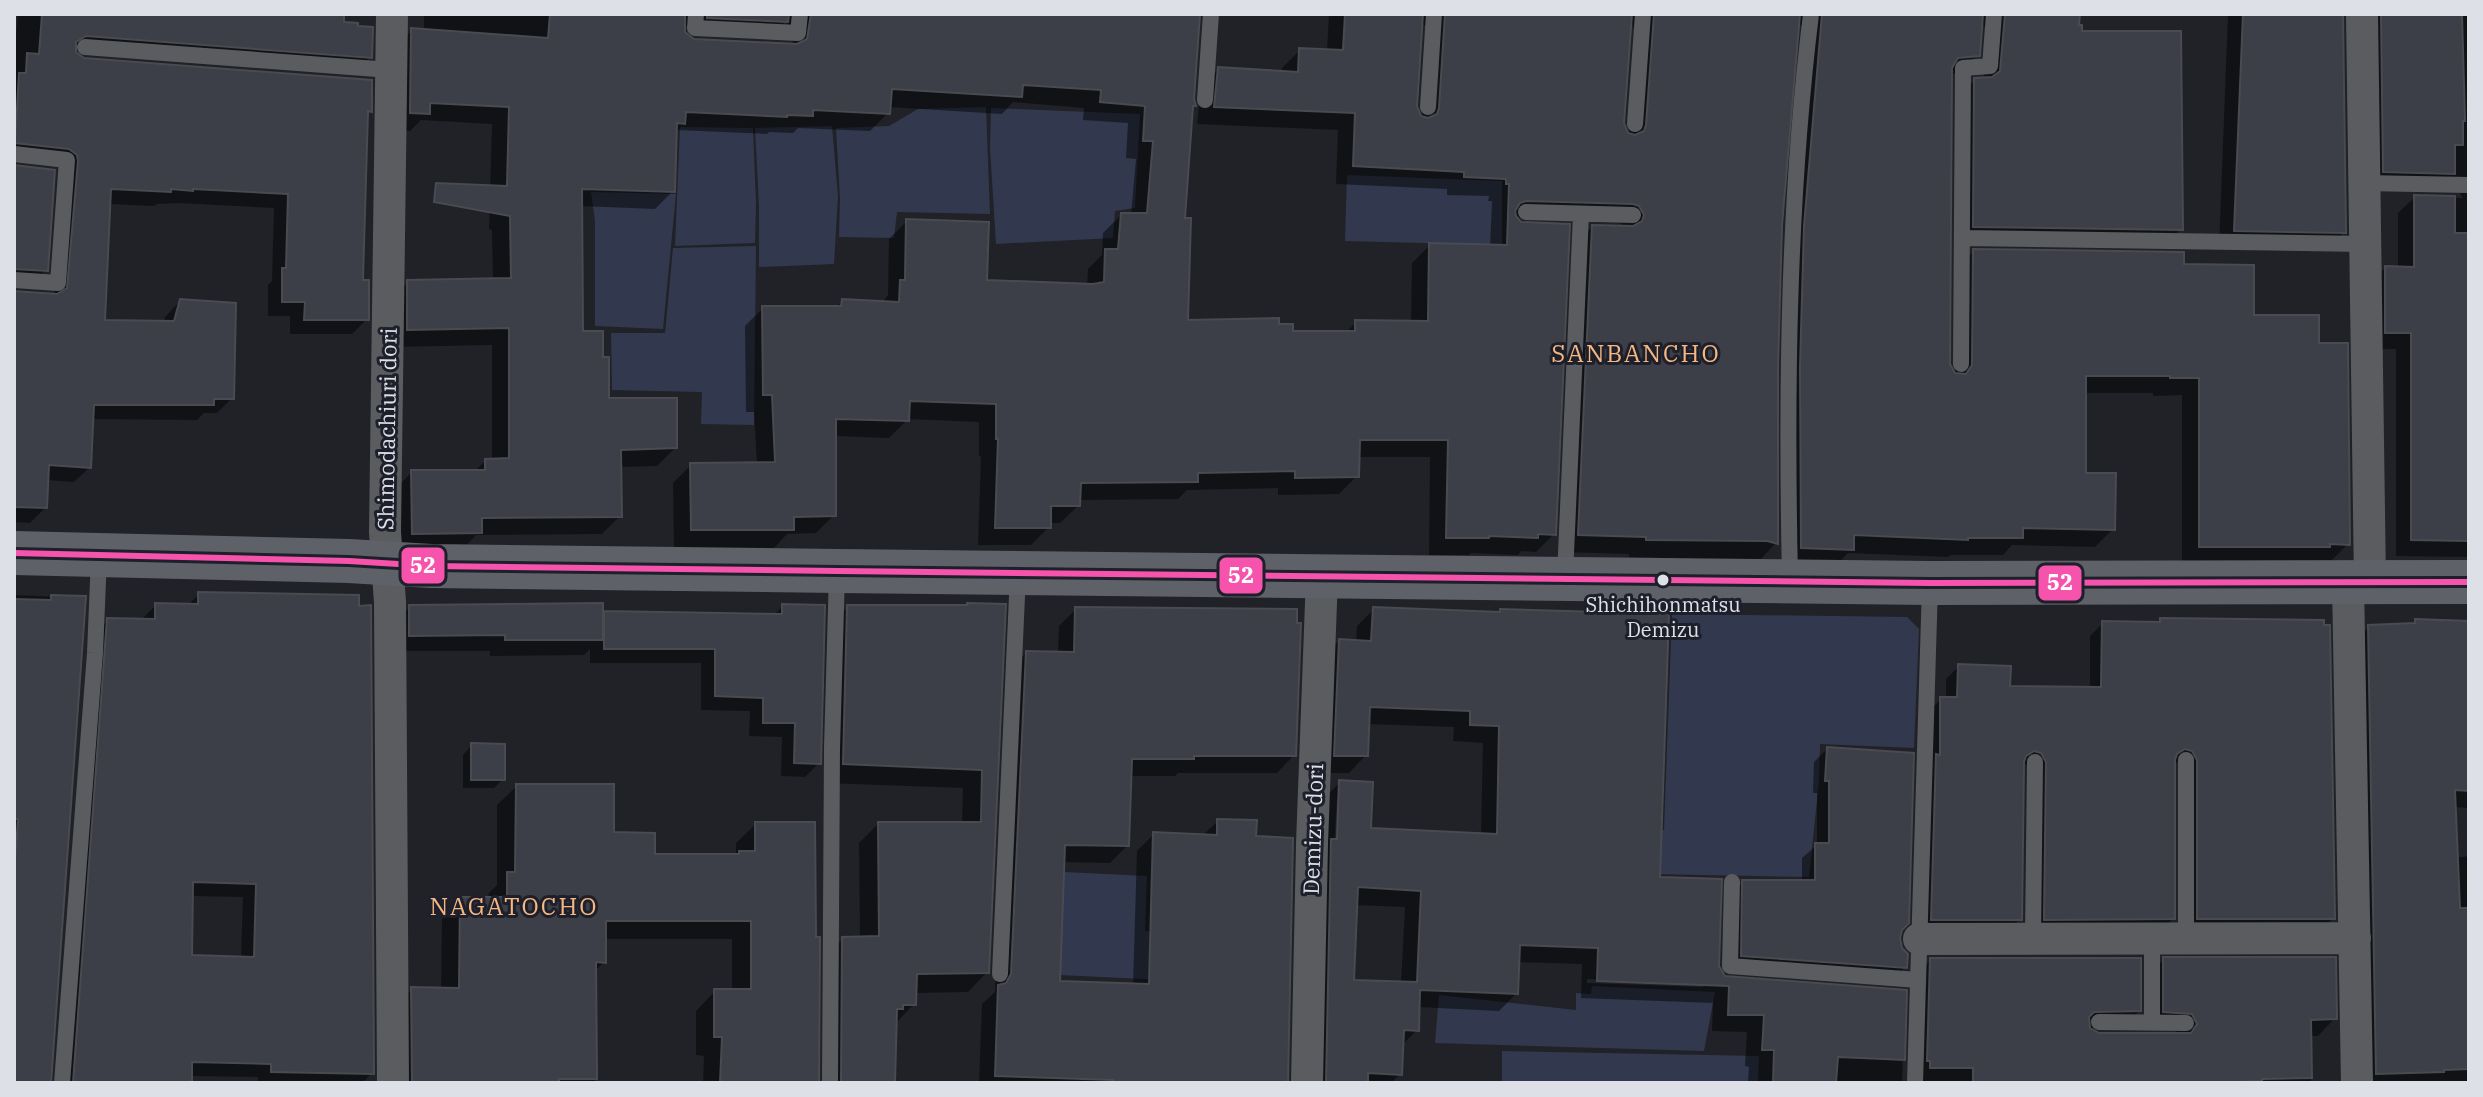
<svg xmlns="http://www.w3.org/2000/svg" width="2483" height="1097" viewBox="0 0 2483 1097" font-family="'IBM Plex Serif',serif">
<rect width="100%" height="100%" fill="#202228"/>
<path fill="#32394e" d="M986,107l4,107 -93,-2 -3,26 -55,-1 1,-38 -4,-71 53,-2 29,-17z
M991,108l149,6 -5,94 -20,3 -2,27 -117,6 -6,-96z
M832,126l6,70 -4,68 -75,3v-60l-4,-79z
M680,127l73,1 3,75 -1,40 -80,3z
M1347,175l155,6v64l-157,-4z
M591,192l85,2 -13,135 -68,-3v-105z
M756,246l-2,179 -53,-1 1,-32 -90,-2 -1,-57h54l8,-85z
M1672,614l235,3 12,12 -5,119 -94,-4 -1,37 -10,96 -212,-4 2,-44 65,1z
M1064,872l83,4 -2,55 16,1 6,48 -108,-5z
M1592,986l123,6 -11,59 -269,-8 4,-48 137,15v-17l15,1z
M1502,1051l257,5 -1,27h-256z"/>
<path fill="#0007" fill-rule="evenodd" d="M18,14h324v10l28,33 -15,15 -281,-21 3,6 293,54 -4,4 -5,167 6,37 -15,15h-62v-18h-22v-31l4,-4 2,-73 -96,-5 -21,1 -3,2 -46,-2 -5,118 61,1 1,-6 15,-16 52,97 -15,15h-13l-7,7 -106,-1 -1,48 -16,15 -28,-2 -1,28 -15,15 -16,-1v-229l40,3 10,-119 -6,-12 -44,-6v-100z
M424,14h774l-15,206 3,102 91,4 14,7h55l10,-11 55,1 1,-60 18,-18 60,2 2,-46h-4l1,-5 -42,-1v-6l-111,-5 2,-54 -141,-6 4,-37 18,-18 63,4v-5l18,-18 27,1 2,-37h749l-1,13 3,6 101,196 -18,18 -207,-3 1,-146 18,-18 9,-1 4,-45 -7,-14 -3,35 -18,18 -10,1 -1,296 6,5 1,-106 18,-18 208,15 70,51 65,28 31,199 -18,18 -148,2v-169l-29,1v-3h-69v82l29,54 -18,18 -83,-2 -9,10h-53l-2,2 -100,-4 -14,14 -51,-2 20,-538 -6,-5 -13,132 -8,213v176l-17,18 -130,-4v-3l-68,-2 13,-307 18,-18 32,1 -2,-4 -8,-3 -99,-3 39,316 -18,18 -15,-1 -3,4 -47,-2 -2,2h-40l1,-98h-72l-1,19 -18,18 -61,1v-7l-91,2 -9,9 -99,1v5l-19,18h-11v4l-18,18h-53l3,-89h-2v-34l-71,-3 -19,19 -55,-2v79l-18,18 -29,1 -13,14h-100l-1,-65 18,-18 66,-1 -3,-52h-8l-1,-86 18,-18h73l6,-7 40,2 6,-8 1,-56 18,-18 78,61 102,4 1,-17 14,-14 1,-22 18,-18h10l5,-56 -10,-1 2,-35 -45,-3 1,-12 -71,-6 -11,12 -113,-7 -1,6 -18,18 -72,-3 -5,5 -24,-1 -2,2 -91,-4 -3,61 -18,18 -75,-3 1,127 20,26 6,41 68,48 -18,18 -38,1 1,49 -18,18 -126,1 -14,15 -67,1 -1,-61 18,-18h62l11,-11 7,-1v-115l-102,2v-47l18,-18 85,-2 -1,-50 -3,-1 3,-105 -71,-4 -11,11 -18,-1 2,-82 18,-18 12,1zM1630,20l7,14 -8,105 -7,-15zM785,22l7,5 1,18 -100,-4 -10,-8v-10l5,4 1,8 79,4zM1420,23l6,3 2,8 -6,88 -7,-15z
M2228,14h113l3,218 -16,16 -109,-1z
M2356,14h113v543l-73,-1v-207h-26l-1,-64 16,-17h13v-55l17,-16 48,1 -4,-6 -91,-4z
M14,166l32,104 -15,15h-17z
M199,594l173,479 -10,10h-104v-6l-68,-1v7h-129l33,-449 14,-14 34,-1 14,-14h32zM191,896l52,1 -2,61 -51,-1z
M14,595l70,3 -35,485h-35z
M783,606l36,157 -14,14 -24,-1 1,-39 -33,-1 1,-25 -49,-1v-47h-111v-14l-6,6 -94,1v-5h-96v-28l16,-16 191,10 4,-4 168,3z
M1004,606l-17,366 -19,20 -53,1 -1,11 -19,20 -2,59h-70v-125l20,-19 17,-1 -1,-95 19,-19h84l1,-36 -139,-5 4,-156 20,-20z
M1076,609l218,146 -17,18h-99l-3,3h-46l-2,70 -17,17 -48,-1 -4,121 75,3 4,-135 17,-17 48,2 16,-15 36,17 32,245h-307l3,-79 13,-12 14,-322 17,-17h32l1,-27z
M1374,609l124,5 160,265 65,98 182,15 -3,91h-154l1,-16 -4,-1 2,-34 -35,-1 1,-28 -132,-5 1,-34 -64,-2 -2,32 -17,17 -81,-4 -1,23 -15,15 -2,29 -9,9h-81l13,-283 17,-18 29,48 112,5 2,-92 -30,-2 1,-14 -87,-3 -1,31 -17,18h-31l4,-115 17,-17 17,1 1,-16zM1337,798h4l-3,51h-4zM1355,905l50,2 -4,77 -49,-2zM1587,979l116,4v4l-116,-4z
M2160,620l173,298 -13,13h-135l-5,-168 -7,-1v157l-13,12 -128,1 -3,-167 -7,-2 -2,156 -13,13h-88l9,-220 13,-13h5v-20l13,-13 49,21 82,1v-52l13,-13 54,1z
M2416,621l53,2v185l-15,-1 1,51 14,-2v227h-110l-8,-438 18,-18 44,-2z
M472,745l31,34 -9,9h-31v-33z
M1827,749l73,180 -2,9 7,29 -12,13 -164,-12 1,-73 13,-13h59v-24l15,-13v-52h-4l1,-31z
M517,786l136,70h83v-13l20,-19 61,259h-114l1,-27 -8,-1v-44l19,-20h17v-52h-128v23l-10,10 1,111h-202v-74l19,-20 29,1 1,-71 19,-20h27l1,-6 8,-8v-80z
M2164,959l171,59 -17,18h-9l2,47h-401l3,-106 18,-17 208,51 -17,17h-35l11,7 81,1 -4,-5 -29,-3v-51z"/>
<path fill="#3c3e48" stroke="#494b50" stroke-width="2" fill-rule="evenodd" d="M42,14h302v8l14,1v3l15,1 -1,31 -286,-22 -10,6v10l8,6 288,22v32l-4,-1 -5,169h6v40h-65l1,-18h-23v-34h4l2,-74 -95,-5v2l-22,-2v3l-60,-3 -6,131 69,1 6,-22 56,4 -2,96h-20v6h-120l-3,63 -42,-3 -2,43 -33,-1v-216l43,3 10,-6 11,-127 -1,-6 -8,-6 -54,-6 4,-70h7l1,-20 12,1z
M550,14h135v18l9,7 103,5 10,-5 4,-25h389l-6,85 2,7h-3l-8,112h6l-3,102 91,-2v6h14v7h62v-11l73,1 1,-78 78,2 2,-61h-3v-5l-42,-2v-5l-111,-6 2,-53 -141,-6 4,-40 80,5 1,-24 44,2 2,-36h78l-6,92 4,10 7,2 9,-4 2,-6 6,-94h187l-8,109 4,10 7,2 9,-4 2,-6 8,-111h146l-18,211 -4,142v177l-11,-3 -121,-1v-3l-68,-2 14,-310 41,1 9,-5 2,-6 -5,-9 -6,-2 -107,-3 -6,2 -5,8 1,5 5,6 49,2 -14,311 -18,-1v4l-49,-2v2h-43l2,-98h-88l-1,37 -64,1v-7l-97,2v9l-117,1 -1,23h-29v22h-56l3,-89h-2v-35l-86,-3 -1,20 -73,-2v97l-42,1v13h-103l-1,-67 85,-1 -3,-67h-9l-1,-89h79l1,-7 57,3 1,-22h5l1,-61 83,3 -2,58 106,4 11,-2 1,-33h13l3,-36h26l6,-72h-10l2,-35 -45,-4 1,-12 -78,-5 -1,12 -130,-8 -2,25 -77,-4v6l-26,-1v2l-101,-5 -1,12 -8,-1 -2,69 -93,-3 1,142h20v26h6v41h68v50l-56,2 1,67 -140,1v15l-70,1 -1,-64h74v-11l24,-1v-130l-102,2v-50l104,-2 -1,-62 -76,-14 2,-19 71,3 2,-79 -79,-4v11l-20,-1 1,-85 137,10z
M707,14h82l-1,8 -81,-4z
M1822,14h161l-3,42 -22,2 -6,10 -2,296 5,9 11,1 6,-9 1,-116 211,3v12l70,1v50h65v28h29l2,202 -20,-1v3h-131v-169h-29v-2h-84v97h30l-1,57 -92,-2v10h-55v2l-114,-5v15l-53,-2 -1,-181 4,-141z
M2005,14h75l-1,11h3v6h99l2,199 -210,-3 1,-149 18,-1 8,-6z
M2243,14h100l3,219 -112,-2z
M2381,14h81l3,107h-2v24h-8v29l-72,-2z
M14,165l41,5 -7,101 -34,-2z
M2414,195l41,1v37h14v308l-58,-1v-207h-26v-67l29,1z
M198,592l161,3v11l12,-1 3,469 -103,-2v-8l-79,-2v21h-119l34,-465 48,1v-16l43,1zM193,882l63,2 -2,73 -62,-2z
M51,595l35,1 -35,487h-37v-208l4,-56h-4v-220l37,1z
M603,603v37h-98v-5l-96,1v-31z
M967,603l39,1 -17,369 -72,1 -1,31h-13v4h-6l-2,74h-54l1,-146 37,-1 -1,-114h103l1,-52 -139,-6 4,-159h120z
M782,604l43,1 -4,159 -27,-1 1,-40h-32v-25l-48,-2v-47h-111v-38l178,3z
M1075,607l222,2v14h4l-5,133h-102v3h-62l-3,87 -64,-1 -5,136 89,3 4,-152 64,3v-16l40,1 -1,16 37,2 -5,245h-175v-3l-118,-4 3,-91 8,-2 5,-9 15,-323 48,1z
M1373,607l127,5v-3l169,5 -9,263 62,2 -3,87 6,10 182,14 -2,70 -67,-3 -2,26h-63l1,-33h-12l2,-35h-36l1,-29 -132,-5 1,-33 -78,-3 -2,49 -98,-4 -1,41 -15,-1 -2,45 -34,-2v10h-42l5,-244h6l2,-59 34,2 -2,46 126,6 2,-108 -29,-1v-14l-100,-4 -2,49h-34l5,-117 32,2zM1358,887l63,4 -4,91 -63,-2z
M2160,618l164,2v5h6l5,294h-138v-159l-5,-9 -7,-2 -8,5 -2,6v159l-131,1 2,-158 -5,-9 -7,-2 -8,5 -2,6 -2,158h-91l5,-166 4,1v-58h17l1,-33 53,2 -1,20 91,1 1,-66 58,1z
M2415,619l54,2v170l-14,-1 5,118h9v161l-25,1v2l-68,2 -8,-449 47,-2z
M471,743l34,1v36h-34z
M1827,747l87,6 -5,170 -7,7 -2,8 2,10 6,6 -1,14 -166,-12 1,-76h73v-37h14v-62h-4z
M516,784h98v48l41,1v21h84v-3h16v-29h60l1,115h4l-1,146h-99l2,-46h-8v-48h37v-68h-145v42l-10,-1 1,117h-38v4h-147l-1,-96 48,1 1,-91h47v-25h8z
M2163,957h173l1,62 -26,1 1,58 -50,1v2l-47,2h-242v-15h-43v-7h-3l3,-103h211v53l-47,1 -5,5 1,11 9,5h92l6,-9 -5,-10 -29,-2z"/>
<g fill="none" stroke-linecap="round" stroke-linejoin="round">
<path stroke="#5b5c60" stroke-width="16" d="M696,14l-1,14 103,5 2,-19
M85,47l305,23
M1205,100l6,-86
M1428,107l6,-93
M1635,124l8,-110
M14,154l53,6 -9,123 -44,-3
M2364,183l105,2
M1526,212l107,3
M1962,238l403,6
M1961,364l2,-296 27,-2 4,-52
M1565,576l16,-362
M1790,579c-4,-188 -2,-377 21,-565
M1732,882l-2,84 188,14
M2152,938v84
M2186,938v-178
M2033,939l2,-177
M1000,974l18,-400
M2099,1022l87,1
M62,1083l33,-430 4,-96
M830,1083l2,-335 5,-175
M1915,1083l15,-498"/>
<path stroke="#5b5c60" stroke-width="32" d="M392,14l-7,518 5,70 3,481
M2362,14l8,569
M2348,583l9,500
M1919,939l436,-1
M1307,1083l5,-239 10,-268"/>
<path stroke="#5f6168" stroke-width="44" d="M14,553l335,8 82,5 407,5 1092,12 539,-1"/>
<g stroke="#1d202b" stroke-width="12">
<path id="bus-1" d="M14,553l335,8 82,5 407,5 1092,12 539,-1"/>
</g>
<use href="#bus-1" stroke="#f653ac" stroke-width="6"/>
</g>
<circle fill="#dde0e7" stroke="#1d202b" stroke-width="3" cx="1663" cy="580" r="7"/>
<g text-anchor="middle" stroke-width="6" stroke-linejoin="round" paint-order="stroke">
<g font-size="20" fill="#dde0e7" stroke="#1d202b">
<text x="1663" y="612">Shichihonmatsu<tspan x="1663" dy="25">Demizu</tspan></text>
</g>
<g font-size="22" fill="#dde0e7" stroke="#1d202b">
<text transform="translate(387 429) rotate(-89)" y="8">Shimodachiuri dori</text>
<text transform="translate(1313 829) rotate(-88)" y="8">Demizu-dori</text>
</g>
<g font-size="24" letter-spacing="2" fill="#f6b782" stroke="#1d202b">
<text x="1636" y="362">SANBANCHO</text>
<text x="514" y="915">NAGATOCHO</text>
</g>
</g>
<g stroke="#1d202b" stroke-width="3">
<rect x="400" y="546" width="46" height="39" rx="8" fill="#f653ac"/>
<rect x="1218" y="556" width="46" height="39" rx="8" fill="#f653ac"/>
<rect x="2037" y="564" width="46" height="38" rx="8" fill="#f653ac"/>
</g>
<g font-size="22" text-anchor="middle" font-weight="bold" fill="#fff">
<text x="423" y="573">52</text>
<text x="1241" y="583">52</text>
<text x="2060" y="590">52</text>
</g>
<rect width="2483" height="1097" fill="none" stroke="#dde0e7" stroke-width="32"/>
</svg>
